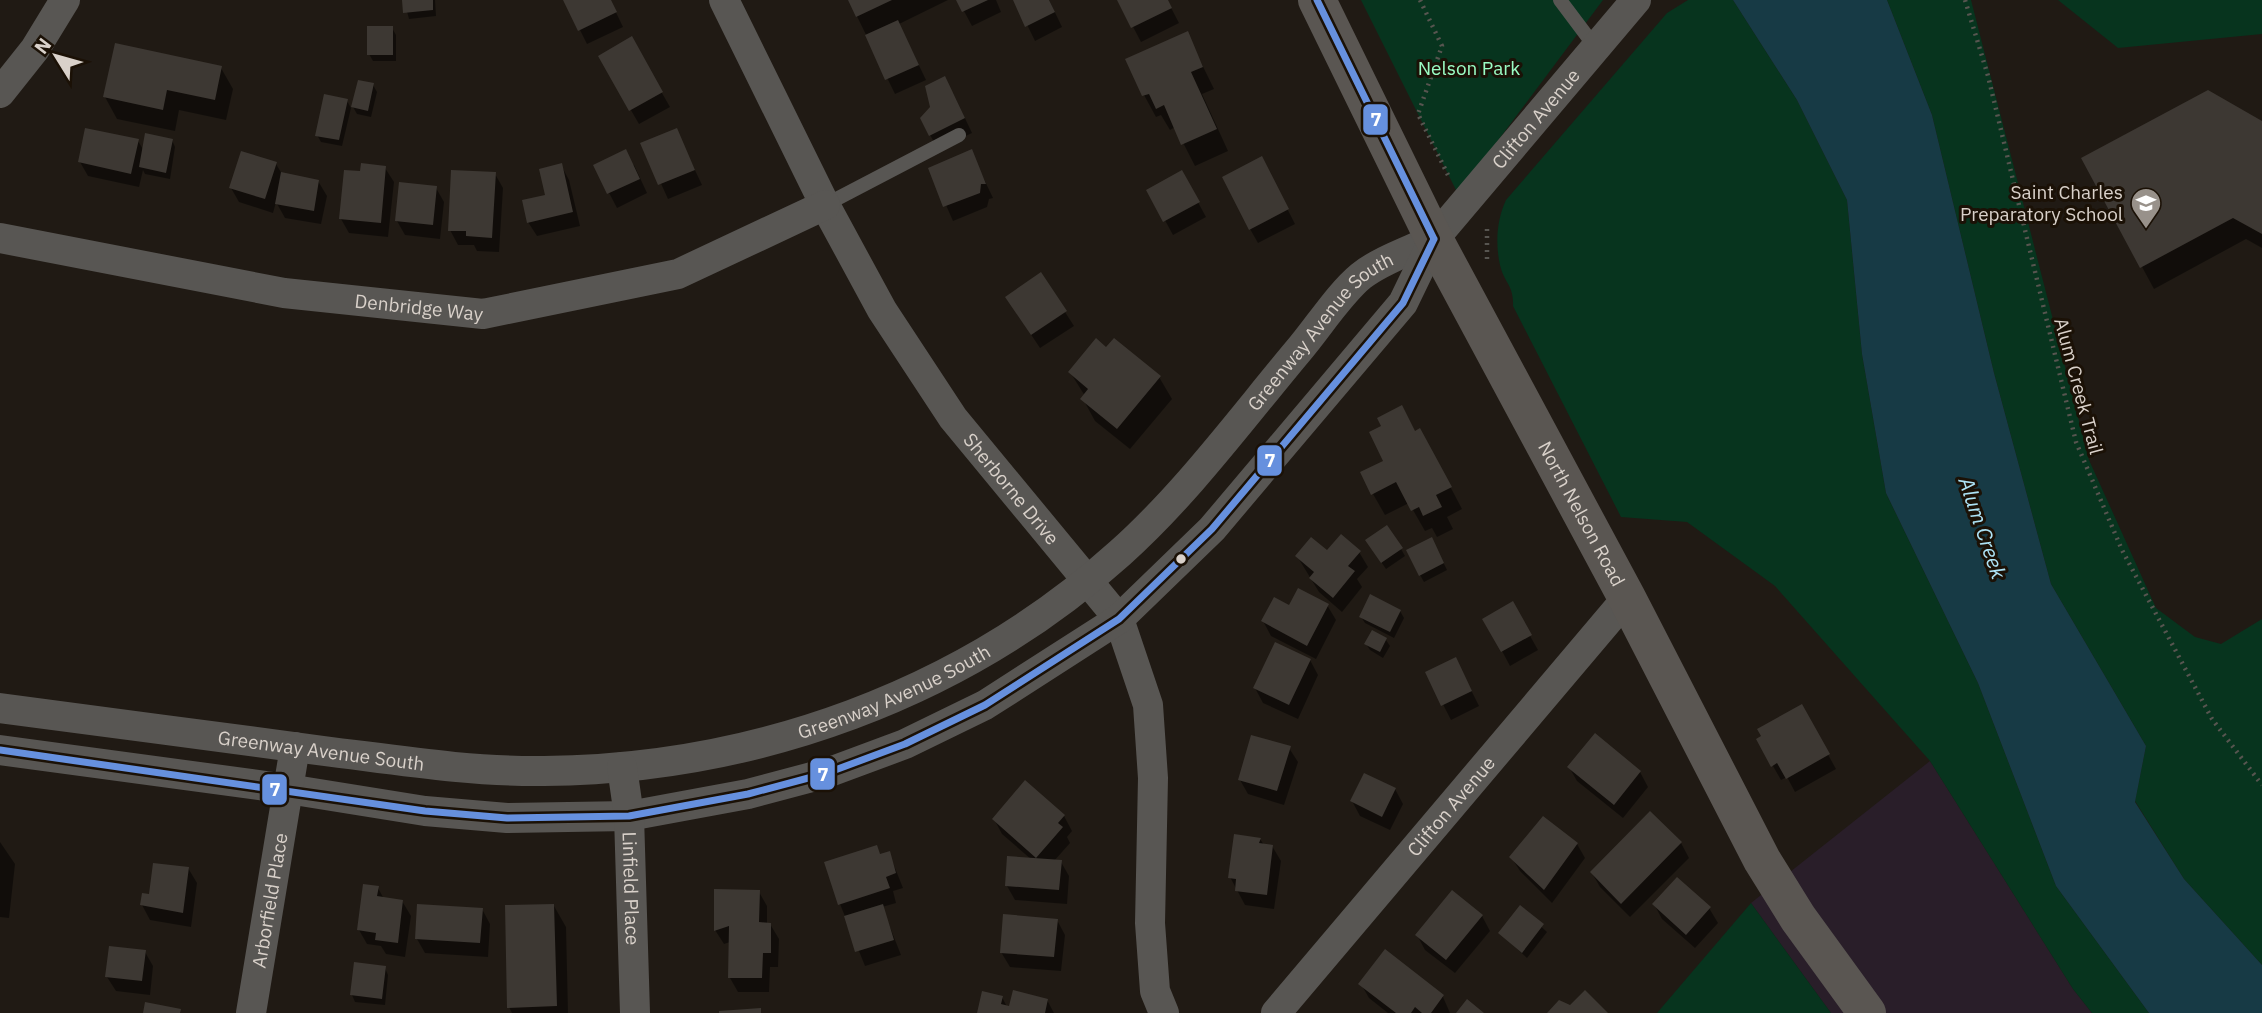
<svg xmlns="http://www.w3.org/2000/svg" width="2262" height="1013" viewBox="0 0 2262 1013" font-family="'IBM Plex Sans',sans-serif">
<rect width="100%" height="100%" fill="#201a14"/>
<path fill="#291e29" d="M1930,761l143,228 19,24h-261l-80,-110z"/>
<path fill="#07341e" d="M1361,0h242l-145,194z
M1688,0h45l64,100 50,100 15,154 24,139 92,190 78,203 93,127h-57l-19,-24 -143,-228 -155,-175 -88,-64 -66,-5 -108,-211c1,-21 -9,-23 -13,-41 -5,-22 -3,-46 6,-65l161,-187z
M1887,0h84l118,460 67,148 39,29 26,7 41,-25v346l-78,-86 -49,-78 11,-55 -95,-162 -57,-211 -62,-258z
M2058,0h204v34l-144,14z
M1751,903l80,110h-174z"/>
<path fill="#173a45" d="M1733,0h154l45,115 62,258 57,211 95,162 -11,56 49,77 78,86v48h-113l-93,-127 -78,-203 -92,-190 -24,-139 -15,-154 -50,-100z"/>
<path fill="#0007" d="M404,0h31l1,16 -27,3z
M565,0h45l13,27 -36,17z
M849,0h99l-49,24 27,56 -31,14z
M958,0h38l5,12 -29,14z
M1015,0h34l13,27 -27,14z
M1119,0h48l12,23 -38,19z
M392,28l4,7v26h-23l-4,-7z
M1187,34l27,55 -12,5 26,57 -33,15 -20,-39 -5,3 -9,-15 -5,2 -12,-22z
M631,39l39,68 -31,17 -39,-67z
M221,68l12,21 -7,31 -47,-10 -4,21 -58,-12 -12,-22z
M373,85l4,7 -6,25 -14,-3 -4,-7z
M953,93l19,40 -34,16 -8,-14z
M347,101l4,7 -9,38 -21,-4 -4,-7z
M2262,123v125l-16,-9 -92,50 -71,-131z
M676,130l26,55 -34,14 -25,-55z
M172,140l3,7 -5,32 -25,-5 -2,-4 -4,17 -51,-11 -8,-14 58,-21 6,10z
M971,152l22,46 -4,1 -2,8 -34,14 -23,-52z
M276,164l6,10 36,7 9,15 -6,28 -36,-6 -9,-16 -3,11 -34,-11 -8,-14z
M561,165l8,15 11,46 -43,10 -9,-14 19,-26z
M634,165l13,28 -30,15 -22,-42z
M385,168l9,14 -6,55 -39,-4 -8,-14 21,-46z
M1182,173l24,44 -33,18 -24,-44z
M1269,173l26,51 -37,19 -8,-14z
M495,174l8,14 -4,64 -22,-1 -3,-6h-16l-8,-15z
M436,188l8,14 -4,37 -35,-4 -8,-14z
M1016,312h49l9,14 -34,22z
M1106,350l53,27 13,22 -42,50 -35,-28 -12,-22 2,-3 -15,-24z
M1415,433l17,19 30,57 -15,8 6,12 -16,8 -5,-9 -7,3 -16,-28 -24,12 -12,-21 13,-32z
M1435,546l12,24 -23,12 -4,-7z
M1371,547l30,2 4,7 -19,13z
M1359,552l9,15 -11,12 5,8 -20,25 -23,-20 -22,-36z
M1512,604l26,46 -28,16 -25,-47z
M1327,605l9,15 -20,39 -45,-23 -8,-15 27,-13z
M1400,611l4,7 -10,20 -29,-15 -4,-6z
M1386,640l4,6 -7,12 -13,-8 -4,-6z
M1310,660l8,15 -20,44 -35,-16 -8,-15z
M1427,673l36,1 16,32 -28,14z
M1801,706l35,63 -41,23 -8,-15 -6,3 -23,-40z
M1289,748l9,14 -14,43 -36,-11 -8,-14z
M1569,767l71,5 8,15 -25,31 -46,-37z
M1025,783l39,33 8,15 -5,6 3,6 -16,18 7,1 8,14 -2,28 -52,-4 -8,-14 25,-26 -30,-26 -8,-15z
M1395,789l8,15 -13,26 -30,-14 -8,-15z
M1260,839l4,6 8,1 9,15 -7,48 -29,-4 -15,-28z
M0,842l15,22 -6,54 -9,-1z
M1681,843l8,15 -59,59 -30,-30 -8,-14z
M1577,844l8,14 -33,45 -32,-32 -9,-14z
M889,853l14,35 -10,3 3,12 -14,4 19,48 -36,11 -25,-62 41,-48z
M188,868l9,15 -6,44 -41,-7 -8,-15z
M378,888l6,11 18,2 9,15 -6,41 -19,-3 -5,-8 -14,-2 -8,-14z
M759,892l8,14v18h3l9,15 -1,28h-8l-1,25h-31l-8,-14v-36l-6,2 -9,-14z
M1654,904l55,4 9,15 -23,25 -33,-29z
M554,906l12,21 2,86h-56l-3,-6z
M1520,907l27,25 -20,26 -27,-25z
M482,909l8,15 -2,33 -63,-4 -8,-14z
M1482,916l8,15 -35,42 -30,-23 -8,-15z
M1057,920l8,15 -4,36 -51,-4 -9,-15z
M145,952l8,14 -3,29 -34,-4 -9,-14z
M1385,952l58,45 7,16h-62l-19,-15 -8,-14z
M385,968l3,7 -3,30 -30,-3 -3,-7z
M1002,997l5,10 40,-7 7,13h-75z"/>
<path fill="#3d3833" d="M402,0h31v10l-30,3z
M563,0h48l6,12 -39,19z
M848,0h44l-36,17z
M956,0h32l-26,12z
M1013,0h36l6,12 -30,15z
M1117,0h51l4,8 -41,20z
M898,20l21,45 -34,15 -20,-45z
M367,26h26v29h-26z
M1188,31l15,36 -12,5 26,57 -36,16 -17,-40 -8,4 -7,-15 -7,2 -17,-37z
M632,36l31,56 -34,19 -31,-55z
M115,43l107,23 -7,34 -48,-10 -4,20 -60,-13z
M945,76l20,42 -36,18 -9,-18 10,-11 -5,-21z
M358,80l16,3 -6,28 -17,-4z
M2208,90l54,31v113l-29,-16 -93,50 -59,-110z
M324,94l24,5 -9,41 -24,-4z
M85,128l54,11 -8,35 -53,-12z
M677,128l18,42 -37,15 -18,-42z
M145,133l28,6 -7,34 -27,-6z
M626,149l14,30 -33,15 -14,-29z
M972,149l14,35h-5l-1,9 -37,14 -15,-39z
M241,151l36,11 -12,37 -36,-11z
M1262,156l27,53 -40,21 -27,-53z
M361,163l25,3 -5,57 -42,-4 5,-49 16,1z
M562,163l11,49 -46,11 -5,-23 23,-5 -6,-26z
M451,170l45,2 -4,66 -26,-2v-5h-18z
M1182,170l18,32 -37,20 -17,-32z
M281,172l38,8 -5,31 -39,-7z
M399,182l38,4 -4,39 -38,-4z
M1041,272l26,39 -36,24 -26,-38z
M1096,338l10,9 8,-9 47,38 -44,53 -37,-30 8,-10 -20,-17z
M1402,405l13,26 5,-3 32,59 -16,8 6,12 -19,9 -4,-9 -8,4 -15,-29 -25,13 -11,-23 23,-11 -14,-29 12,-6 -4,-8z
M1387,525l16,23 -22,15 -16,-23z
M1341,534l20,17 -13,15 7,5 -22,27 -24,-20 5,-6 -19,-16 16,-19 16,13z
M1432,537l12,26 -25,13 -13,-26z
M1298,588l31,16 -22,42 -46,-25 13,-24 15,8z
M1370,594l31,16 -11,22 -31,-15z
M1513,601l19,34 -31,17 -19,-33z
M1372,630l15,8 -7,14 -16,-8z
M1275,642l36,17 -22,46 -36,-17z
M1456,657l16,34 -31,15 -16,-34z
M1802,704l28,50 -44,25 -9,-16 -6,4 -15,-28 5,-3 -4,-7z
M1595,733l46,38 -27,34 -47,-38z
M1251,735l40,11 -14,45 -39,-11z
M1364,773l32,15 -14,29 -32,-16z
M1025,780l40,35 -7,8 5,4 -27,31 -44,-39z
M1650,811l32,31 -61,62 -31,-32z
M1543,816l35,27 -34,47 -35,-33z
M1234,834l27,4 -2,5 14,2 -6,50 -32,-4 1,-12 -8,-1z
M877,845l3,9 10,-3 6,22 -10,4 4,11 -52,17 -14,-43z
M1007,856l55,4 -3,30 -54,-4z
M153,863l36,4 -6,46 -43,-8 2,-12 7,1z
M1677,877l34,30 -25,28 -34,-31z
M363,884l16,2 -2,10 26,4 -5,43 -23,-3 1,-7 -19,-3z
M714,889l46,1 -1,32 12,1v30h-8l-1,25h-34l1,-52 -15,5z
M1452,890l31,25 -37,45 -31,-25z
M417,904l66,4 -3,35 -65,-4z
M554,904l3,102 -50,2 -2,-103z
M883,904l11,36 -39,12 -11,-36z
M1520,905l24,19 -22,29 -24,-20z
M1003,914l55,5 -4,38 -54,-4z
M109,946l37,4 -4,31 -37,-4z
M1385,949l59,46 -13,18h-9l-7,-6 -4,6h-15l-38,-29z
M354,962l32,4 -4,33 -32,-4z
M1013,990l35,9 -3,14h-68l5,-22 21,5 -2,8 8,2z
M1585,990l23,23h-61l12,-13 11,5z
M1467,999l17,14h-28z
M145,1002l36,7 -1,4h-37z
M761,1008v5h-42v-2z"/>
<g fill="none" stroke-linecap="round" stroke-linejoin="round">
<path stroke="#575550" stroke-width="4.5" stroke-dasharray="2 5" stroke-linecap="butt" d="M1420,0l22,46 -24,68 30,61
M1965,0l23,76 88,366 46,108 90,169 50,66
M1487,259v-33"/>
<path stroke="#585653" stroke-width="14" d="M1560,0l36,48
M825,205l134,-70"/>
<g stroke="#585653" stroke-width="30">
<path id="s1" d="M724,0l101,205 57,105 71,108 166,201 29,86 5,73 -3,145 5,68 9,22"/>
<path d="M0,93l35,-44 30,-49"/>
<path id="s2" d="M0,238l284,55 199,21 195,-40 147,-69"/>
<path id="s3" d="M0,708c108,14 216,29 324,43 73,9 146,21 220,20 211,-2 418,-76 576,-218 66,-59 121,-134 178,-202 19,-22 41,-57 63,-75 20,-16 51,-26 73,-37"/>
<path id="s4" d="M0,750l288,39 137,22 82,7 122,-2 119,-22 79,-21 78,-29 80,-39 134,-86 93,-90 191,-226 31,-64 202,-239"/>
<path id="s5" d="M622,767l7,49 6,197"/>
<path id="s6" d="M251,1013l44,-266"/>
<path id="s7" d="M1276,1013l351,-415"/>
</g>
<path stroke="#5a5652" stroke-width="38" id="s8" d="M1317,0l117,239 193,359 135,262 36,58 69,95"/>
<g stroke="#1b1106" stroke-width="12">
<path id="bus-1" d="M1317,0l117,239
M0,750l425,61 82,7 122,-2 119,-22 79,-21 78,-29 80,-39 134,-86 93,-90 191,-226 31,-64"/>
</g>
<use href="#bus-1" stroke="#6690de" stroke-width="7"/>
</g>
<defs>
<g id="school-pin" transform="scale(1.575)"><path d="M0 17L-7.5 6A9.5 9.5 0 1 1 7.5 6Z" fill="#98918a" stroke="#1b1106"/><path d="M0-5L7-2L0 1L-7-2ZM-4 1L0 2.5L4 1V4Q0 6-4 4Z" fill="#fff"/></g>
</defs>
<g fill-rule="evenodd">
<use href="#school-pin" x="2146" y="203"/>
</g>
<circle fill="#d9d1ca" stroke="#1b1106" stroke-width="2.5" cx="1181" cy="559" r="6"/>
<g text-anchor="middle" stroke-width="6" stroke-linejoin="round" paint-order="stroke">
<g font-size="19" fill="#9afcc4" stroke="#1b1106">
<text x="1469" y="75">Nelson Park</text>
</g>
<g font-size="19" fill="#d9d1ca" stroke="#1b1106">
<text dy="7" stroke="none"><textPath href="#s4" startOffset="1822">Clifton Avenue</textPath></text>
<text dy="7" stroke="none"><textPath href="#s2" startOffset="425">Denbridge Way</textPath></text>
<text dy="7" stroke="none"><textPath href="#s3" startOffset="1477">Greenway Avenue South</textPath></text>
<text transform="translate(2079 386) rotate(75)" y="7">Alum Creek Trail</text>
<text dy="7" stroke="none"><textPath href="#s1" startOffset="569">Sherborne Drive</textPath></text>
<text dy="7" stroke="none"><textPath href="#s8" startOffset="578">North Nelson Road</textPath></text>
<text dy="7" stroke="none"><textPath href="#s3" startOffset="910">Greenway Avenue South</textPath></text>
<text dy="7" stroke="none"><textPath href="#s3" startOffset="324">Greenway Avenue South</textPath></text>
<text dy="7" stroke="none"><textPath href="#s7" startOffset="271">Clifton Avenue</textPath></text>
<text dy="7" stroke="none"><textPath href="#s5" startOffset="122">Linfield Place</textPath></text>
<text dy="7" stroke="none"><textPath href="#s6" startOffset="114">Arborfield Place</textPath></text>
</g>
<g font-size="19" fill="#d9d1ca" stroke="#1b1106" text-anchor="end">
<text x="2123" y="199">Saint Charles<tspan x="2123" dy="22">Preparatory School</tspan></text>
</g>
<g font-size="21" font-style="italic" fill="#ade3f6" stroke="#1b1106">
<text transform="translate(1982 528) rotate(71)" y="7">Alum Creek</text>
</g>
</g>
<g stroke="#1b1106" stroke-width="2.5">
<rect x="1362" y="103" width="27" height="33" rx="7" fill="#6690de"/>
<rect x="1256" y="444" width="27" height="33" rx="7" fill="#6690de"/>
<rect x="809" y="757" width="27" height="34" rx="7" fill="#6690de"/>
<rect x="261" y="773" width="27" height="33" rx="7" fill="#6690de"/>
</g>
<g font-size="19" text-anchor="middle" font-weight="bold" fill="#fff">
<text x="1376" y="126">7</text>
<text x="1270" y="467">7</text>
<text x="823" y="781">7</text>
<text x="275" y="796">7</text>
</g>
<g transform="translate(56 56) rotate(307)" stroke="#1b1106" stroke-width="5" paint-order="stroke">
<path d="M0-5L12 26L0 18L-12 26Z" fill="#d9d1ca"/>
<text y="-10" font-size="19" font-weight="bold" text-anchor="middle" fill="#d9d1ca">N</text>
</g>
</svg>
